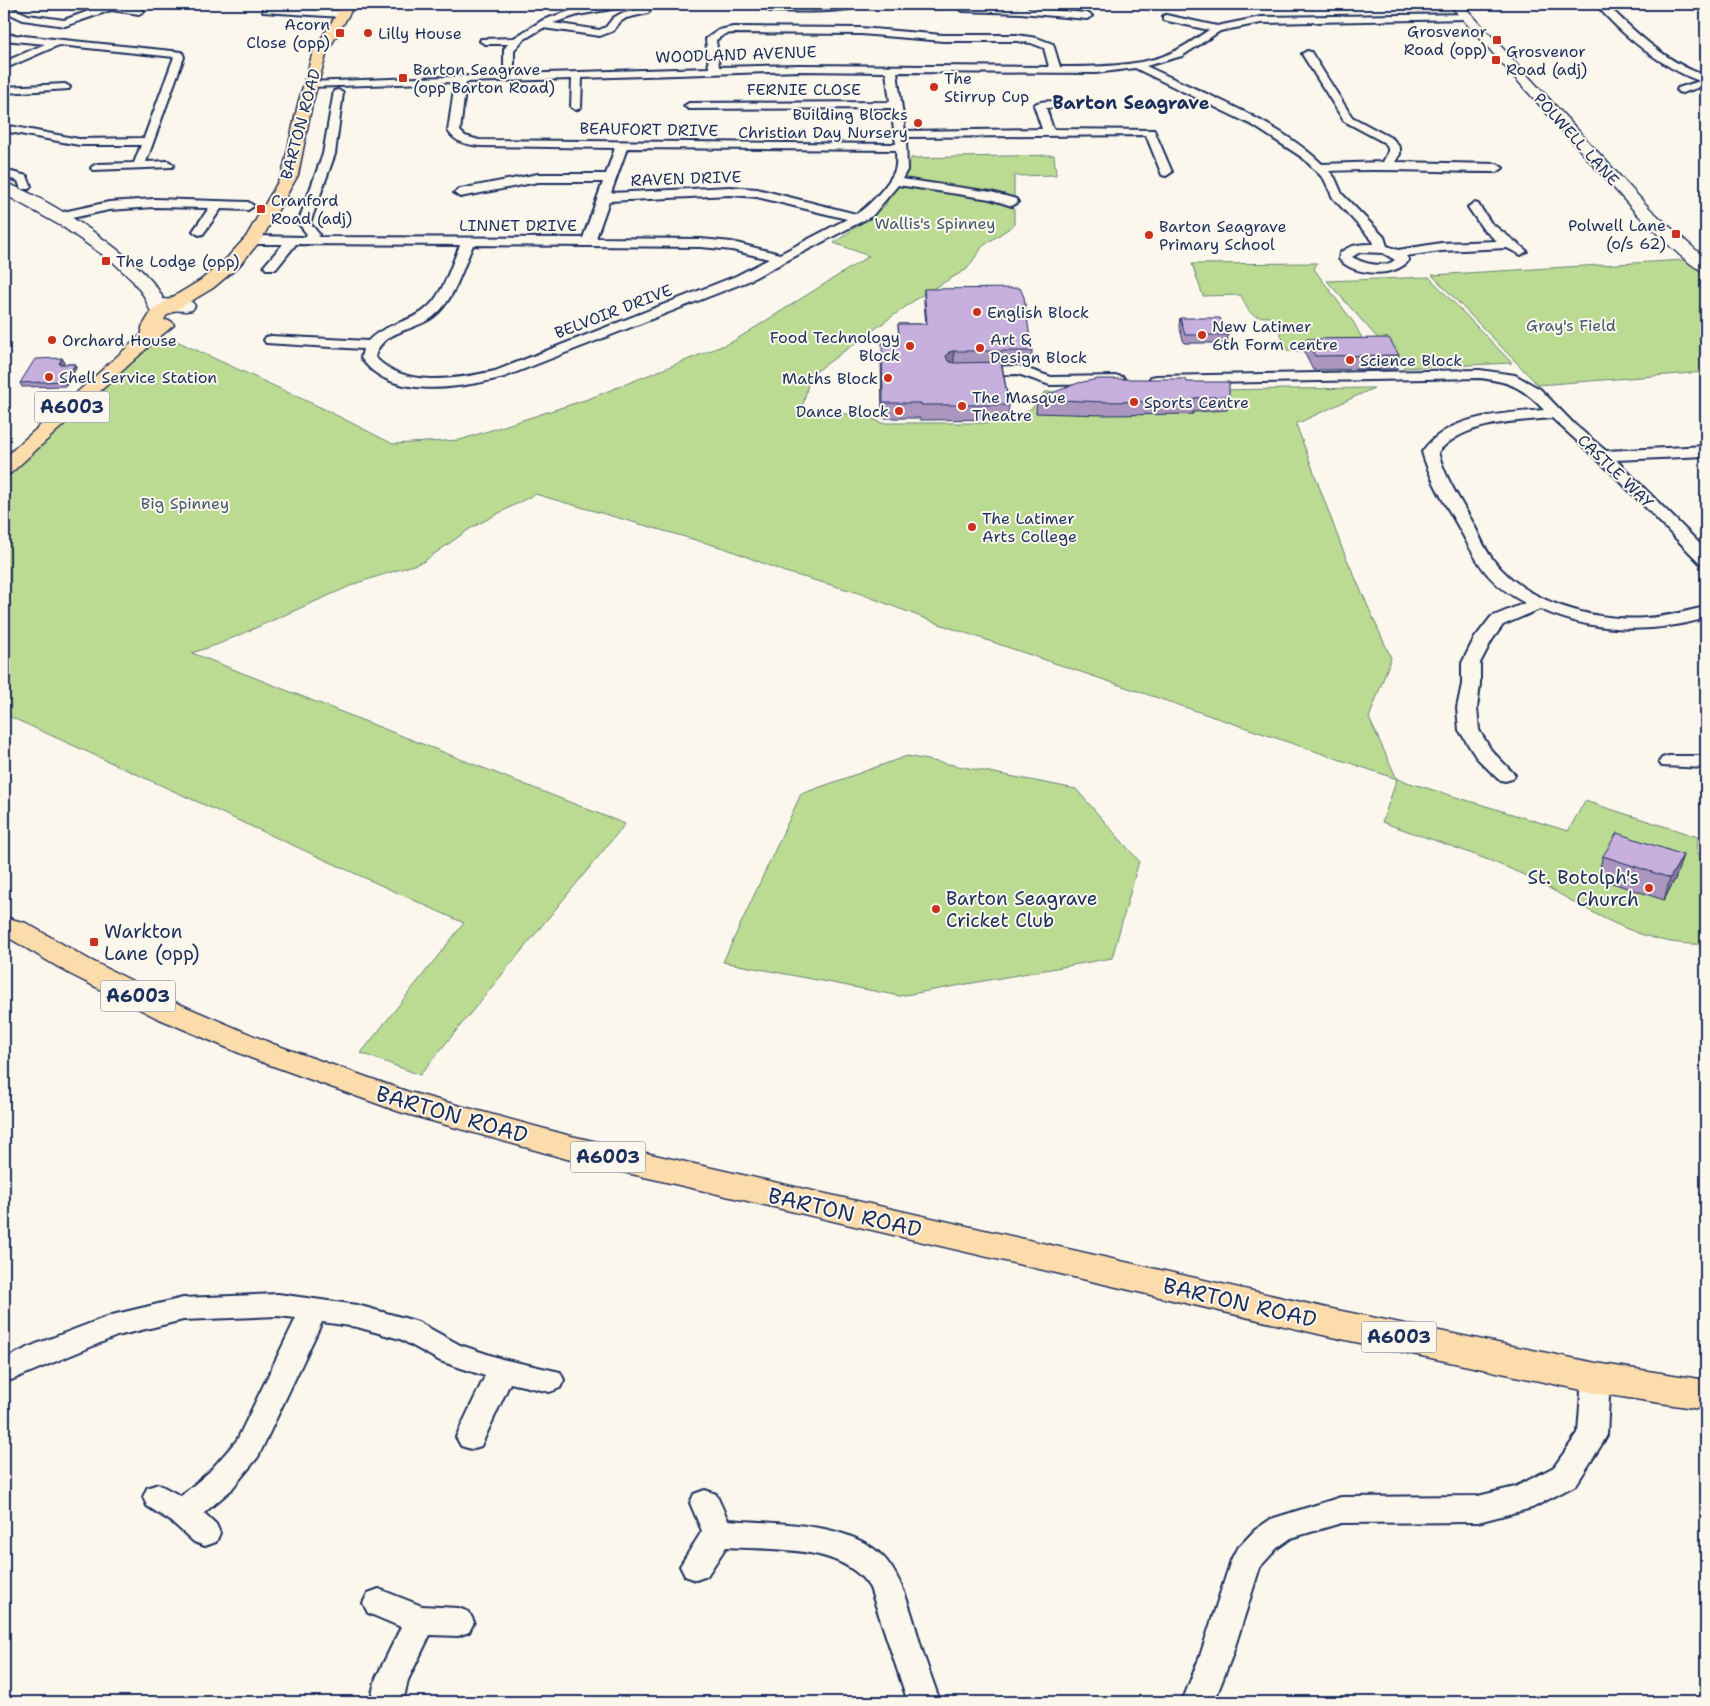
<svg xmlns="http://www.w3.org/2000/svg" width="1710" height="1706" viewBox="0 0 1710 1706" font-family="'Shantell Sans',sans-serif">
<rect width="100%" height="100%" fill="#fbf7ec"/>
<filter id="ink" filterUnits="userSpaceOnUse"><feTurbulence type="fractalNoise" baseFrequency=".02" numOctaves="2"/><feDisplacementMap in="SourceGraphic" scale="10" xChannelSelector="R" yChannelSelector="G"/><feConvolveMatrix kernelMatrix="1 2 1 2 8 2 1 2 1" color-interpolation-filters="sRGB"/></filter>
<g filter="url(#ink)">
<path fill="#bbda92" stroke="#6b8478" d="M1054,155l2,20 -42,1v49l-31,21 -16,23 -48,28 -109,79 -8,33 63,7 17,7h124l26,-15 13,-16 329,-4 -78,36 46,124 49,110 -22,60 28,61 171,52 17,-30 113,36 -1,16 8,4 -3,21 4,12v54c-69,4 -123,-40 -182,-69 -46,-21 -95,-36 -142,-53l15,-43 -455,-154 -86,-33 -71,-20 -58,-23 -192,-55 -64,34 -48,34 -66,21 -138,61 -27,9 433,171 -205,251 -59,-22 103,-130 -460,-209v-239l111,-102 44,-36 11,1 154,71 69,35 67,-4 128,-41 144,-57 137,-86 -35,-13 51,-37 11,-25 7,-2 8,-21z
M1684,260l22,14v98l-168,13 -106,-110z
M1317,263l-3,6 40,54 14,27 -80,1 -15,-34c-23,0 -23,-1 -32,-22l-38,1 -11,-32z
M1429,277l83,86 -108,5 -77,-87z
M907,756l169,33 63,72 -27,97 -212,38 -177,-34 78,-168z"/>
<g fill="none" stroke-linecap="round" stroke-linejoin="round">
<g stroke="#1b2f5e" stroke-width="4">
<path id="minor" d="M4,4l24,11 36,5 41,-15 19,-1 -2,2 17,2 5,3 -5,3 -28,-4 -46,16 -42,-6 -19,-9z
M606,4h22l-5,3 -45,8 -25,8 46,7 7,-3 7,-9 7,-4 25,-6 5,3 -2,2 -22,5 -6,4 -7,9 -13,5 -57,-8 -20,12 -9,10v24l195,-6 -3,-29 13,-9 14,-3 128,1 82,7h74l20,3 16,6 7,23c32,0 86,0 115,-16 12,-6 23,-14 34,-21l-46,-10v-4l3,-1 51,11 44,-9 209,-3 2,2 -5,3 -206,4 -41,8 -38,25 -36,10c56,27 132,55 176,98l61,-2c4,-8 8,-11 2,-19l-41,-22 -42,-67 5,-3 4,1 41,65 41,22 7,9v6l-5,8 102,2 6,4 -6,4c-56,0 -112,-4 -168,-1l6,7 7,16 42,43 3,9 11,4 43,-7 56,-2 -14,-12 -15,-22 6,-4 4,1 13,19 36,28 -6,4 -14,-7 -66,3 -35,5 3,4c-13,18 -56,16 -70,-1l1,-6c11,-9 21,-9 34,-9l-1,-3 -40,-43 -9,-19 -21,-21 -49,-32 -119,-58 -39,5 -199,-1 8,59 137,-2 -8,-24c6,-5 22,-5 28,0l-1,2 -15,1 7,21 101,1 18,42 -6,4 -4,-1 -16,-40 -240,2 1,33 -5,9 89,13 25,7 2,3 -6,4 -22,-7 -92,-14 -26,31 -126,66 -242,95c-44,11 -113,24 -143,-19l2,-9 -97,-6 -2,-3 2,-3 5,-1 97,5c15,-16 37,-18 54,-29 21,-14 28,-45 38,-67l-164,-1 -20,25h-10l-2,-3 19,-22h-30l-6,-4 6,-4 52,1 2,-3 -9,-11 25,-69 11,-63 4,-1 5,3 -8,61 -25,69 9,11 -1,3 265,1 20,-56h-65l-78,15 -6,-4 6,-4 78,-15h68l9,-26 -136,-2c-13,-2 -23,-3 -31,-15l7,-49 -145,5 -5,-3 1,-2 198,-7v-26l4,-5h-23l-5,-3 1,-2 33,-1 29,-18 30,-10zM733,33l128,1 82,7h74l14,2 13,5 5,19 -250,-2 -80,2 -3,-27 9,-6zM799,71l87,1 4,30 -201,1 -5,3 5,3 202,-1 5,36 -417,-4 -14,-4 -5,-5 6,-49 106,-3 -1,28 5,3 5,-3 1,-29zM627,148l269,2c0,6 1,14 -1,20 -4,12 -28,39 -39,44l-99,-25 -27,-2 -119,6zM730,195l27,2 90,22 -67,35 -48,-12 -31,-3 -105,-1 13,-37zM473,245l228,2 31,3 37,9 -33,17 -241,95c-38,8 -90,18 -120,-14 6,-27 40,-26 58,-40 22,-17 29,-48 40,-72zM1360,252l23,1 12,7c-11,9 -31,4 -43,-3z
M865,4c-13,10 -76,7 -95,7l-5,-3 5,-3z
M924,4h24l1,1c-6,5 -19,4 -25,-1z
M1020,4h10l-3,4 60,5 5,3 -5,3 -66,-6 -58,-2 -5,-3 5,-3 55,2z
M1596,4h10c29,28 61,59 100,72v9l-24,8 -4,-1 -1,-2 1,-2 22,-7c-36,-12 -80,-47 -104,-77z
M266,7l76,4 5,3 -5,3 -79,-5v-4z
M4,34l178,18 2,5 -38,105 22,-1 6,4 -2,2 -79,3 -2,-2 2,-2 4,-2 37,-1 7,-18h-62l-75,-14v-6l75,14 65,-1 30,-81 -115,-12 -55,24v-7l41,-18 -41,-4z
M65,84l5,3 -1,2 -65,4v-6z
M4,170l23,6 4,10 -2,3h-8l-3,-8 -14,-4z
M154,199l94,3 6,4 -6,4 -27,-1 -18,25 -4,1 -6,-4 16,-23 -55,-1 -45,3 -51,11 -6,-4 2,-3 55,-12z
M1019,366l32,11 67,-1 5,1 2,3 -2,3 -5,1 -68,1 -32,-11 -45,1 -5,-1 -2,-3 2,-3 5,-1z
M1480,370l35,5 25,14 35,36 31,26 100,-5v10l-90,4 90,90v14l-6,-1 -89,-91 -59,-54c-39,4 -86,3 -114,34 7,26 21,46 34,69 7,13 12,28 22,40 33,42 101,61 152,57 21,-1 40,-7 60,-11v11c-56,16 -112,15 -166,-9l-37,16 -11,15 -12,23v21l-3,24 2,22 12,20 24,25 -3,4 -7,2 -7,-2 -22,-22 -17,-27 -2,-22 5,-24v-21l12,-24 17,-22 34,-14c-44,-24 -48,-44 -71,-84 -13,-22 -25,-43 -32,-67 26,-38 81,-38 122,-42 -22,-23 -33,-28 -64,-32l-324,6 -5,-1 -2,-3 2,-3 5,-1z
M1669,756h37v12l-44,-2 -3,-4 3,-4z
M278,1294l79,11 51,14 10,3 42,23 42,14 58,13 4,8 -4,8 -10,4 -40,-9 -29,63 -10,3 -10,-3 -5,-9 29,-61 -45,-15 -40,-22 -43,-12 -35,-5 -64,135 -27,33 -27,23 12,11 4,9 -4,9 -11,4 -11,-4 -22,-20 -25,-16 -4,-9 4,-9 11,-4 23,12 28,-24 28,-32 59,-122 -18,-2 -95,4 -66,16 -113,47v-24l32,-15 76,-29 71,-17z
M1596,1366l10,4 4,8 -3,57 -5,9 -26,41 -44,23 -54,14 -137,1 -50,15 -14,10 -17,19 -28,89 -18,46h-32l18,-46 31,-96 5,-10 19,-20 16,-11 70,-22 137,-1 37,-9 39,-20 24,-34 4,-55 4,-8z
M705,1490l11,4 12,26c47,4 125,1 158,40 20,24 29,67 38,96 5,15 11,31 16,46h-32l-38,-114c-26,-44 -100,-38 -144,-41l-19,29 -11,4 -11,-4 -5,-10 22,-35 -12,-28 4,-9z
M379,1589l43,17 36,2 11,4 5,10 -5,10 -11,4 -28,-1 -22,45 -5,22h-33l6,-24 25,-51 -33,-14 -5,-10 5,-10z"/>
</g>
<g stroke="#1b2f5e" stroke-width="3">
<path id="tertiary" d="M1449,4h13l188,205 56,50v13c-17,-4 -53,-43 -68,-57z
M4,183c36,9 147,81 159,116l29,3 3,4 -3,4 -6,1 -19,-1 1,3 -3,4 -6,1 -6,-1 -9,-21 -11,-15 -20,-19 -50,-35 -59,-33z"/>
</g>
<g stroke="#1b2f5e" stroke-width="3">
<path id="primary" d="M343,4h12l-28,48 -15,52 -14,71 -37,65 -23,27 -25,21 -47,28 -2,4 7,1 3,4 -17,14 -146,134 -7,2v-17l138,-124v-7l11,-18 48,-29 25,-21 20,-22 36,-62 16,-71 15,-52z
M4,917l22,6 64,37 87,43 96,41 136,48 158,43 760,173 269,55 110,17v30l-110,-17 -269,-57 -760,-177 -167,-47 -149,-54 -96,-41 -85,-43 -66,-39z"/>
</g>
<use href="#minor" fill="#fbf7ec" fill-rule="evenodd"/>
<use href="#tertiary" fill="#fbf7ec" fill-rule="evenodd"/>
<use href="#primary" fill="#fddcac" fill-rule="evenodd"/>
</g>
<path fill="#ab96bf" stroke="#1b2f5e" d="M924,289l108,62 -1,14h-29l7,40 -1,14 -88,1v-2h-38l-1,-62 18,-11 -1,-21h28l-2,-21z
M1180,318l48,17 -1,8h-43l-5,-17z
M1306,339l93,16 -2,14 -84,1 -9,-18z
M62,358l2,4 -2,2h13l1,4 -10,18 -44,1 -2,-4z
M1187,382l42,14 -2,14 -34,2v2l-90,1 -67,-2 1,-14z
M1603,856l73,21 -12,23 -67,-22z"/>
<path fill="#8b7a9b" stroke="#1b2f5e" d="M954,351v14l-5,1 -3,-10 3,-4z
M62,358l2,4 -4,7 -1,-5z
M75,364l1,4 -10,18 -1,-5z
M1683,855l-7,22 -12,23 6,-22z"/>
<path fill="#c7afde" stroke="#1b2f5e" d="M1020,288l4,9 8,54h-78l-5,1 -3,4 2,5 6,2 47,-1 8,43h-88v-2h-38l-1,-61 18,3 -2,-21h29l-3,-35z
M1180,318h40l8,17h-43z
M1389,338l10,17 -84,1 -9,-17z
M62,358l-3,6h16l-10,17 -45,2 15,-24z
M1098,379h87l2,3h42v14l-35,2v3l-90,1 -67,-3 41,-16z
M1617,833l66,22 -13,23 -67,-22z"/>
</g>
<g fill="#c8321e" stroke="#fbf7ec" stroke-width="2">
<rect x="335" y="28" width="10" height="10" rx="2.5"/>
<circle cx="368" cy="33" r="5"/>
<rect x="1492" y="35" width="10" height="10" rx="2.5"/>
<rect x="1491" y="55" width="10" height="10" rx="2.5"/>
<rect x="398" y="73" width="10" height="10" rx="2.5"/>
<circle cx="934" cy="87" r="5"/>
<circle cx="918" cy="123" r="5"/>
<rect x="256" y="204" width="10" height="10" rx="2.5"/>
<rect x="1671" y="229" width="10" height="10" rx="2.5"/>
<circle cx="1149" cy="235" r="5"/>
<rect x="101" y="256" width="10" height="10" rx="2.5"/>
<circle cx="977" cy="312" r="5"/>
<circle cx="1202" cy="335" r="5"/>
<circle cx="52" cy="340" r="5"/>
<circle cx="910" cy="346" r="5"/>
<circle cx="980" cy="348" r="5"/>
<circle cx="1350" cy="360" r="5"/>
<circle cx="49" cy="377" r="5"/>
<circle cx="888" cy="378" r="5"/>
<circle cx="1134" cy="402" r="5"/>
<circle cx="962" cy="406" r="5"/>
<circle cx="899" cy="411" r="5"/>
<circle cx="972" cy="527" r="5"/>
<circle cx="1649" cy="888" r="5"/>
<circle cx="936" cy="909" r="5"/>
<rect x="89" y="937" width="10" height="10" rx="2.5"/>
</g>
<g text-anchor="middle" stroke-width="4" stroke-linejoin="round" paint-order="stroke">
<g font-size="16" fill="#1b2f5e" stroke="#fbf7ec" text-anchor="start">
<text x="330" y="30" text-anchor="end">Acorn<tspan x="330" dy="18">Close (opp)</tspan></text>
<text x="1487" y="37" text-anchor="end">Grosvenor<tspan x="1487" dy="18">Road (opp)</tspan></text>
<text x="378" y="39">Lilly House</text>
<text x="1506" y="57">Grosvenor<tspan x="1506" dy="18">Road (adj)</tspan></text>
<text x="413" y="75">Barton Seagrave<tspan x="413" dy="18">(opp Barton Road)</tspan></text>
<text x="944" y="84">The<tspan x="944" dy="18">Stirrup Cup</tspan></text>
<text x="908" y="120" text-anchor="end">Building Blocks<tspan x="908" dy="18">Christian Day Nursery</tspan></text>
<text x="271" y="206">Cranford<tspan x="271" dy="18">Road (adj)</tspan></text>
<text x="1666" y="231" text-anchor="end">Polwell Lane<tspan x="1666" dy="18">(o/s 62)</tspan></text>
<text x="1159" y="232">Barton Seagrave<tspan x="1159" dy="18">Primary School</tspan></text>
<text x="116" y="267">The Lodge (opp)</text>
<text x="987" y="318">English Block</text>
<text x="1212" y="332">New Latimer<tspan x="1212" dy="18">6th Form centre</tspan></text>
<text x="900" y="343" text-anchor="end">Food Technology<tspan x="900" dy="18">Block</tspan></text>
<text x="990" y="345">Art &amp;<tspan x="990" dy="18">Design Block</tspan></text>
<text x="62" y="346">Orchard House</text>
<text x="1360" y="366">Science Block</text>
<text x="59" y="383">Shell Service Station</text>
<text x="878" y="384" text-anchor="end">Maths Block</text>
<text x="972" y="403">The Masque<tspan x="972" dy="18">Theatre</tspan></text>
<text x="1144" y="408">Sports Centre</text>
<text x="889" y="417" text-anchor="end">Dance Block</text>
<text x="982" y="524">The Latimer<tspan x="982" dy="18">Arts College</tspan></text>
</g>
<g font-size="16" fill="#1b2f5e" stroke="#fbf7ec">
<text transform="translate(736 54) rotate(-2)" y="6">WOODLAND AVENUE</text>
<text x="804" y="95">FERNIE CLOSE</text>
<text transform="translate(300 124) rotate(-75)" y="6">BARTON ROAD</text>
<text transform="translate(649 129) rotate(1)" y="6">BEAUFORT DRIVE</text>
<text transform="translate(1577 139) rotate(48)" y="6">POLWELL LANE</text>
<text transform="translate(686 178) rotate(-2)" y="6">RAVEN DRIVE</text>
<text x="518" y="231">LINNET DRIVE</text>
<text transform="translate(613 311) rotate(-21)" y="6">BELVOIR DRIVE</text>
<text transform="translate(1616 471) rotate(44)" y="6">CASTLE WAY</text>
</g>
<g font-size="16" fill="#435a6b" stroke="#fbf7ec">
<text x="935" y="229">Wallis's Spinney</text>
<text x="1571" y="331">Gray's Field</text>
<text x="185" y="509">Big Spinney</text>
</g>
<g font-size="18" font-weight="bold" fill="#1b2f5e" stroke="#fbf7ec">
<text x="1131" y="109">Barton Seagrave</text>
</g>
<g fill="#fbf7ec" stroke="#5e6b89" stroke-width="1">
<rect x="34.5" y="391.5" width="75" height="31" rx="4"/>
<rect x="100.5" y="980.5" width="75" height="31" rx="4"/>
<rect x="570.5" y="1141.5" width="75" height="31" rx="4"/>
<rect x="1361.5" y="1321.5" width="75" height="31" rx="4"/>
</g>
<g font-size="18" font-weight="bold" fill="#1b2f5e">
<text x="72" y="413">A6003</text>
<text x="138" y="1002">A6003</text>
<text x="608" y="1163">A6003</text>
<text x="1399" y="1343">A6003</text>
</g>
<g font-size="19" fill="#1b2f5e" stroke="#fbf7ec" text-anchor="start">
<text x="1639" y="884" text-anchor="end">St. Botolph's<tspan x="1639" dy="22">Church</tspan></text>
<text x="946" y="905">Barton Seagrave<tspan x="946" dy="22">Cricket Club</tspan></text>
<text x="104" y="938">Warkton<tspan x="104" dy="22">Lane (opp)</tspan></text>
</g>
<g font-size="22" fill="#1b2f5e" stroke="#fbf7ec">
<text transform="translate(452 1114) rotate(16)" y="8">BARTON ROAD</text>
<text transform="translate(845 1212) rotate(13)" y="8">BARTON ROAD</text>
<text transform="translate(1240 1302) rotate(13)" y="8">BARTON ROAD</text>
</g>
</g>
<rect width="1710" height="1706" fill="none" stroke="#fbf7ec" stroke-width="20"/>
<rect x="10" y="10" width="1690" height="1686" fill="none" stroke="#1b2f5e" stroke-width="2" filter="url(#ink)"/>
</svg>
